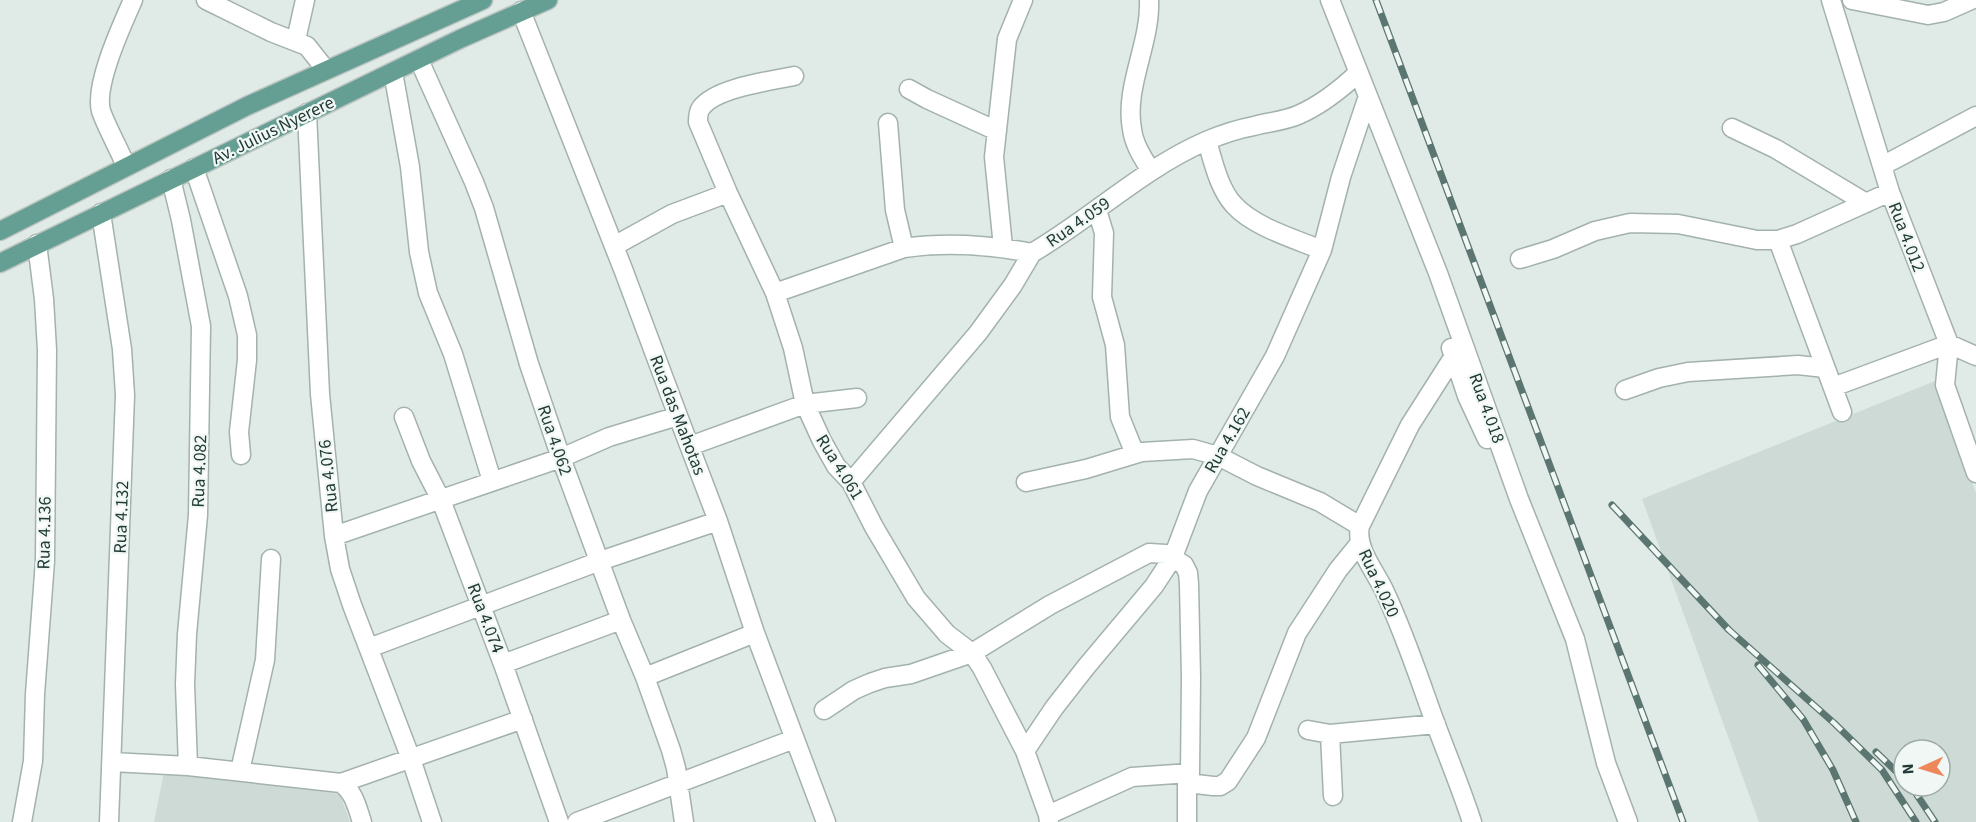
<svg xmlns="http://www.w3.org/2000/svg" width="1976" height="822" viewBox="0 0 1976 822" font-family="'Source Sans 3',sans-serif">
<rect width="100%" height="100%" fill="#e0eae6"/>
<path fill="#cedad5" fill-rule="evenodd" d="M1935,381l41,112v329h-217l-117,-323zM1904,750h36v36h-36z
M165,767l175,27 10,28h-196z"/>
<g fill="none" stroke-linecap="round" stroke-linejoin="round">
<g stroke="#a3b2ad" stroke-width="21">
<path id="minor" d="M206,0l65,32 36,14 19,24
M1149,0c2,43 -25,87 -17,129 2,16 11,29 19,42
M1330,0l108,273 81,226 56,140 31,124 22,59
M1831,0l59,192 59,152 -4,41 31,88
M1852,0l76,15 16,-3 27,-12
M521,11l102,258 55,147 40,105 37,112 71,189
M296,40l9,-40
M419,60l55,122 10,26 45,156 32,94 60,162 24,57 26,73 5,18 8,54
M393,72l17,95 9,85 9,41 25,61 39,127
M794,76c-24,5 -79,12 -93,32 -3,4 -3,9 -3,14l30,71 47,100 18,55 12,56 17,37 14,25 15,16 23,45 42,71 31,36 25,19 10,15 43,83 23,64 1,7
M909,89l18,10 70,32
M307,113l13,281 14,142 6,33 12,36 59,154 21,63
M888,123l7,87 9,38
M1732,128l44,21 90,54
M1207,141c6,20 12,48 27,64 20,22 61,34 88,45
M126,166c-7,-17 -19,-38 -25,-55 -7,-26 21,-86 32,-111
M1882,166l94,-50
M194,168l44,128 9,39v25l-8,72 2,23
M171,179l10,41 20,106 -3,189 -11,119 -2,50 3,82
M1097,210l7,23 -2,64 13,48 5,72 15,37
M101,213l21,136 3,46 -16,427
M1778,240l64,172
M614,246l58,-32 56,-21
M1003,247l-9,-90 13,-118 16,-39
M1520,259l33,-10 42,-18 35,-8 48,1 79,16h21l19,-6 93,-42
M775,293l129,-45c43,-6 86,-3 128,5 60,-35 110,-84 174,-112 14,-6 32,-12 48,-15 15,-4 30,-5 44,-11 23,-10 42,-25 60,-42
M1451,348l16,48 20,43
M1454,356l-44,69 -50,101c-5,22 15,45 24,64 19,40 33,82 48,124 13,36 28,71 40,108
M1833,387l116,-43 27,12
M1625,390l34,-12 29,-6 110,-7 27,3
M404,417l17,44 20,39 62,164 56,158
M690,446l115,-42 52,-6
M851,482l127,-149 35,-48 19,-32
M1026,482l60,-13 56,-17 51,-3 25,7 39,20 63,26 40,24
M334,536l227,-78 48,-21 69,-21
M369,648l231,-87 118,-40
M503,664l118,-44
M645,677l110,-44
M824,710l30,-20 16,-7 15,-5 26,-4 61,-21 78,-48 99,-52 17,1 18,11 4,8 1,11 2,94 -1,95 -3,10v39
M1308,730l22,4 106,-10
M1330,734l3,62
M1025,751l29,-43 32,-41 68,-81 19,-29 25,-66 77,-135 47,-106 19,-73 27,-81
M112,762l76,4 153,17 182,-64
M240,771l25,-111 6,-101
M341,783c13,9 16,24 21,39
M1187,783l26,3h7l8,-5 28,-43 41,-105 41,-63 22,-27
M1048,815l84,-38 58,-4
M22,822l11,-61 2,-67 10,-133 2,-211 -3,-51 -7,-55
M577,822l217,-83"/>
</g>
<g stroke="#bcc4c2" stroke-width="21">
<path id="major" d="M0,231l247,-125 236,-106
M0,263l460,-224 88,-39"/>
</g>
<use href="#minor" stroke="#fff" stroke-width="18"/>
<use href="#major" stroke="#659f94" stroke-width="18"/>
<g stroke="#5b7670" stroke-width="7">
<path id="rail" d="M1376,0l307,822
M1612,505l117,125 105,93 48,47 34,52
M1758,665l45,54 30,51 23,52
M1876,752l28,27
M1911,786l24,36"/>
</g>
<use href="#rail" stroke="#f0f7f4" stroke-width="4.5" stroke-dasharray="14" stroke-linecap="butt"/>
</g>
<g text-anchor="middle" stroke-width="4.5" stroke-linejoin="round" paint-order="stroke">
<g font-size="18" fill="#213a35" stroke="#f0f7f4">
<text transform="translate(273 130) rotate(-26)" y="6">Av. Julius Nyerere</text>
<text transform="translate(1078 222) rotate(-35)" y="6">Rua 4.059</text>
<text transform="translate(1907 237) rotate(69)" y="6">Rua 4.012</text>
<text transform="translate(1487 408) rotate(70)" y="6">Rua 4.018</text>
<text transform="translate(678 415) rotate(69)" y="6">Rua das Mahotas</text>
<text transform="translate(555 440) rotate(71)" y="6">Rua 4.062</text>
<text transform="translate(1227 440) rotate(-60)" y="6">Rua 4.162</text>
<text transform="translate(840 467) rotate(58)" y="6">Rua 4.061</text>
<text transform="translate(199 471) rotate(-88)" y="6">Rua 4.082</text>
<text transform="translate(328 476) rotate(-96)" y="6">Rua 4.076</text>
<text transform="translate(121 517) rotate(-88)" y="6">Rua 4.132</text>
<text transform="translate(44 533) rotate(-89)" y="6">Rua 4.136</text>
<text transform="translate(1379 583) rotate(65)" y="6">Rua 4.020</text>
<text transform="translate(486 618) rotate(69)" y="6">Rua 4.074</text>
</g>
</g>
<g transform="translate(1922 768) rotate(266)"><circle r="28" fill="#f0f7f4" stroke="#9daba8" stroke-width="1.5"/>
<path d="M0-4.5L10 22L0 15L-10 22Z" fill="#ee885a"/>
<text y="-9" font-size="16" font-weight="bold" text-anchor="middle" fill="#213a35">N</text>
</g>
</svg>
